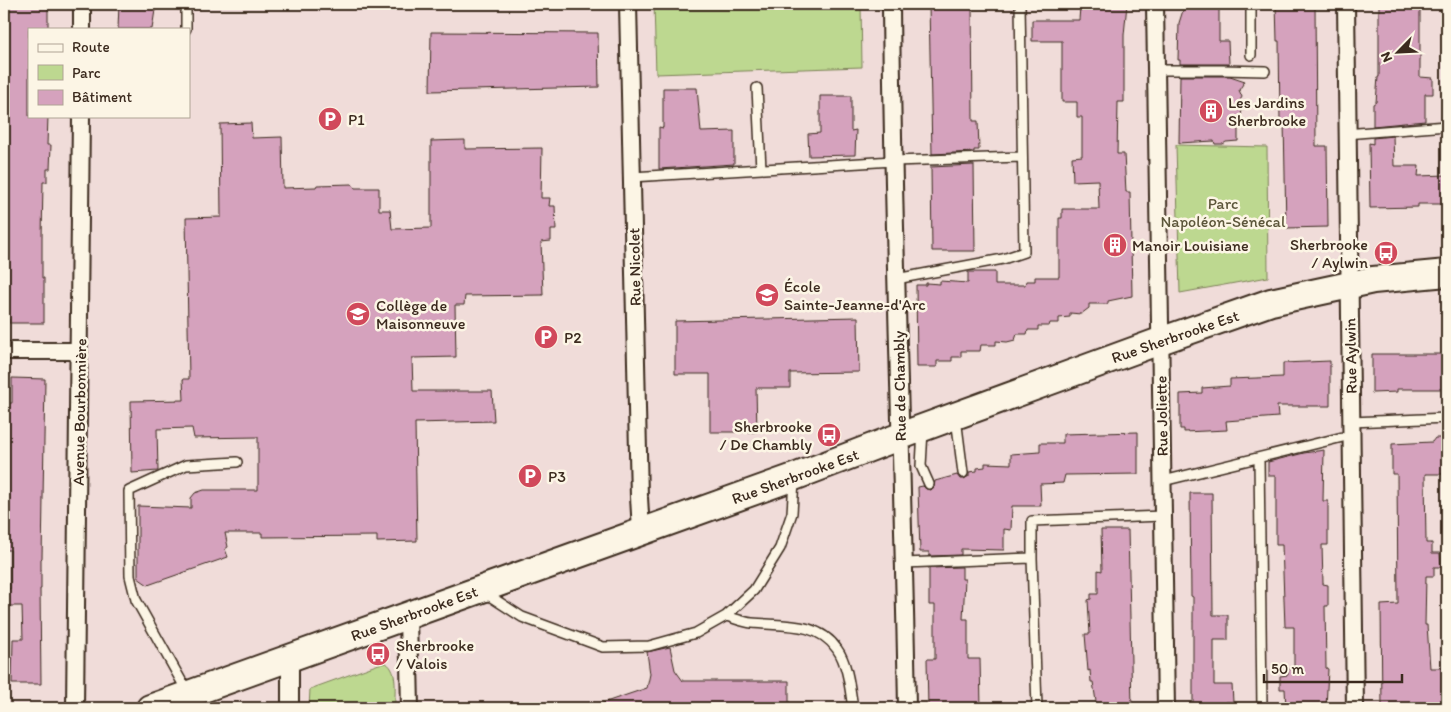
<svg xmlns="http://www.w3.org/2000/svg" width="1451" height="712" viewBox="0 0 1451 712" font-family="Itim,sans-serif">
<rect width="100%" height="100%" fill="#f0dcd9"/>
<filter id="ink" filterUnits="userSpaceOnUse"><feTurbulence type="fractalNoise" baseFrequency=".02" numOctaves="2"/><feDisplacementMap in="SourceGraphic" scale="10" xChannelSelector="R" yChannelSelector="G"/><feConvolveMatrix kernelMatrix="1 2 1 2 8 2 1 2 1" color-interpolation-filters="sRGB"/></filter>
<g filter="url(#ink)">
<path fill="#bdd890" stroke="#7c8157" d="M654,4h207l1,63 -206,7z
M1176,145l91,2 1,130 -88,16z
M386,663c13,8 8,31 9,45h-86l1,-19 69,-25z"/>
<path fill="#d5a2bd" stroke="#3b2a1e" d="M4,4h44v25h-19v87h19l-1,29h4l-1,24h-3v13h-4l-1,56v40h2v45h-35v-4h-5z
M119,4h37l-4,25h-34z
M929,4h43l1,117h5l1,29h-5v2l-42,2z
M1092,4h35l-3,31v67h-6l-1,52h7l2,38h4l2,104 -24,5v3h-19v4l-8,6 -11,-1v4l-11,1v5h-9l-1,3h-11v4h-10l-1,4h-10l-2,6 -8,2 -11,-1v4h-15l-1,6h-19v6h-9v4h-15v6h-20l-1,-82h10v-2l14,1v-3l28,2v-11h27v13h30l1,-4h9v-4h24v-59h3v-9h37l-1,-29 -25,1 -1,-24 10,-1v-39h-5v-15h-15v-61h-30v-21h47l1,-13 11,-1z
M1185,4h34v37h9l1,23h-49v-4h-2l1,-37z
M1276,4h39l1,142h11l1,81 -42,1 -2,-107h-4l-1,-80h-2z
M1379,4h41v73l13,1v16h-8v27l-52,5v-22l3,-2 2,-25h1z
M431,32l167,1 1,54 -169,4z
M1180,76h50l15,5 -6,9 3,7 -3,5 3,6 -2,18 -2,2v13l-12,1 -3,2h-8l-1,-3 -35,2z
M663,88h34l4,44 33,-1v33l-75,5v-42l4,1z
M820,96h31v35l5,-1 -1,25 -46,1 -1,-22 12,-1z
M251,123l1,15 30,-1 1,51 33,-1 1,-2 35,-1 3,4h24v22h11l2,19 39,-1v-87l34,-1v9l77,-1 -1,50h9l-1,8h6l1,24h-5v11l-10,1 2,53 -78,1 -1,9h-9l1,52 -44,1 1,33h79l2,30 -79,2 2,118 -40,1v-6l-115,1v-4h-37l3,14 -3,2 3,8 -80,28 -10,-7v-72l53,2v-10l4,-5 9,-3h54v-53l-64,1 -2,-10 -35,1 1,42 -26,2 -1,-72 53,-1 -1,-21h6l-3,-161 35,-1 -1,-93z
M1393,136l1,30h25l-1,10 29,-1v29h-29v3l-48,1 -1,-65 4,1v-6z
M974,165l1,86h-43l-1,-84z
M858,317l1,55 -69,1v15h-34l1,44h-47v-58h-35v-53z
M1372,354h75v35h-50v3l-25,1z
M1330,361v45h-53l1,11 -52,4 1,9 -43,2v-3h-4v-35l22,-1v-5l28,-2v-7l53,-2v-14z
M12,378l33,1 -3,179 -1,1v30h-1l1,95h-29l1,-45h10l-1,-33h-14v-17h2v-39h-6v-95h2l1,-52h5z
M1138,432v42l-73,1 -2,8 -23,1 1,22h-29l-1,24 -7,-1v21l-43,-1v6l-32,1v-4h-9l-2,-65 5,-1 3,3 5,1 3,-3 1,-6 22,-6 3,4h4l5,-3v-4l8,-1v-3l8,-1v-4l26,1v-10l29,-2v-9h23v-9z
M1435,438h12v36h-22l1,69h6v10h8l1,14h-7v9h-8l-1,49h2l3,43h17v40h-65l-1,-103 17,-1 -1,-130h-5v-30l40,-2z
M1324,450l-1,51h5v44h-6l1,39 5,1v21h-3l1,62 2,1 -2,39h-40l-1,-19h-5v-13l8,-1v-6h6v-42h-9l-3,-82h-6v-69h-8v-14l36,-9z
M1190,493h22l1,122h15v25h-14v45h18l1,17h-8v6h-32v-111l-2,-1z
M1101,530h27l4,177 -35,1 -4,-26h-2l-1,-12 -2,1 -3,-37h5l-2,-34 3,-1v-5h7v-24l4,1z
M962,567v12h3l-2,40h5v40h12l1,49h-53l-1,-49h8v-54h-6v-37z
M670,647l5,23 8,11h106v27h-195v-2l53,-18 3,-14 -3,-22z"/>
<g fill="none" stroke-linecap="round" stroke-linejoin="round">
<g stroke="#3b2a1e" stroke-width="12">
<path id="lane" d="M186,29v-25
M1251,55v-51
M1156,70h66l43,1
M757,88l4,81
M1345,134l102,-8
M632,177l261,-16 129,-4
M896,279l107,-20 21,-7 -4,-248
M956,418l7,55
M1351,422l96,-4
M923,430l-2,36 8,18
M1259,458l3,250
M1163,481l188,-46
M1032,558l5,150
M904,563l128,-5v-37l131,-5
M485,593l37,24 81,30 46,-1 47,-13 30,-17 28,-26 26,-42 12,-35 2,-33
M726,616c8,2 17,6 26,7 30,3 66,-2 85,26 11,15 13,41 16,59
M188,693l-52,-93 -6,-24 -1,-85 57,-26 51,-3"/>
</g>
<g stroke="#3b2a1e" stroke-width="20">
<path id="street" d="M628,4l11,493 2,34
M891,4c2,235 12,469 16,704
M1155,4l11,704
M1346,4l9,704
M82,29v-25
M4,351h75
M408,616l2,92
M290,659v49
M75,708l6,-592"/>
</g>
<g stroke="#3b2a1e" stroke-width="30">
<path id="primary" d="M150,708l644,-231 120,-46 246,-90 111,-39 102,-22 74,-7"/>
</g>
<use href="#lane" stroke="#fcf5e5" stroke-width="9"/>
<use href="#street" stroke="#fcf5e5" stroke-width="16"/>
<use href="#primary" stroke="#fcf5e5" stroke-width="26"/>
</g>
</g>
<defs>
<g id="building-disc" transform="scale(1.25)"><circle r="9.5" fill="#d1495b" stroke="#fcf5e5"/><path d="M-4-6H4V6H1V3H-1V6H-4ZM-2.5-4.3h1.7v1.8h-1.7ZM.8-4.3h1.7v1.8H.8ZM-2.5-1h1.7V.8h-1.7ZM.8-1h1.7V.8H.8Z" fill="#fff"/></g>
<g id="parking-disc" transform="scale(1.25)"><circle r="9.5" fill="#d1495b" stroke="#fcf5e5"/><path d="M-3.5-5.5H1a3.5 3.5 0 0 1 0 7H-1V5.5H-3.5ZM-1-3.4V-.6H.8a1.4 1.4 0 0 0 0-2.8Z" fill="#fff"/></g>
<g id="bus-disc" transform="scale(1.25)"><circle r="9.5" fill="#d1495b" stroke="#fcf5e5"/><path d="M-5-6H5V4H4V6H2V4H-2V6H-4V4H-5ZM-3.5-4V0h7V-4ZM-3.5 1.2v1.5H-2V1.2ZM2 1.2v1.5H3.5V1.2Z" fill="#fff"/></g>
<g id="school-disc" transform="scale(1.25)"><circle r="9.5" fill="#d1495b" stroke="#fcf5e5"/><path d="M0-5L7-2L0 1L-7-2ZM-4 1L0 2.5L4 1V4Q0 6-4 4Z" fill="#fff"/></g>
<g id="university-disc" transform="scale(1.25)"><circle r="9.5" fill="#d1495b" stroke="#fcf5e5"/><path d="M0-5L7-2L0 1L-7-2ZM-4 1L0 2.5L4 1V4Q0 6-4 4Z" fill="#fff"/></g>
</defs>
<g fill-rule="evenodd">
<use href="#building-disc" x="1211" y="111"/>
<use href="#parking-disc" x="330" y="119"/>
<use href="#building-disc" x="1115" y="245"/>
<use href="#bus-disc" x="1386" y="253"/>
<use href="#school-disc" x="767" y="295"/>
<use href="#university-disc" x="358" y="314"/>
<use href="#parking-disc" x="546" y="337"/>
<use href="#bus-disc" x="829" y="435"/>
<use href="#parking-disc" x="530" y="476"/>
<use href="#bus-disc" x="378" y="654"/>
</g>
<g text-anchor="middle" stroke-width="5" stroke-linejoin="round" paint-order="stroke">
<g font-size="16" fill="#3b2a1e" stroke="#fcf5e5" text-anchor="start">
<text x="1228" y="108">Les Jardins<tspan x="1228" dy="18">Sherbrooke</tspan></text>
<text x="348" y="125">P1</text>
<text x="1368" y="250" text-anchor="end">Sherbrooke<tspan x="1368" dy="18">/ Aylwin</tspan></text>
<text x="1132" y="251">Manoir Louisiane</text>
<text x="784" y="292">École<tspan x="784" dy="18">Sainte-Jeanne-d'Arc</tspan></text>
<text x="376" y="311">Collège de<tspan x="376" dy="18">Maisonneuve</tspan></text>
<text x="564" y="343">P2</text>
<text x="812" y="432" text-anchor="end">Sherbrooke<tspan x="812" dy="18">/ De Chambly</tspan></text>
<text x="548" y="482">P3</text>
<text x="396" y="651">Sherbrooke<tspan x="396" dy="18">/ Valois</tspan></text>
</g>
<g font-size="16" fill="#5c563a" stroke="#fcf5e5">
<text x="1223" y="209">Parc<tspan x="1223" dy="18">Napoléon-Sénécal</tspan></text>
</g>
<g font-size="16" fill="#3b2a1e" stroke="#fcf5e5">
<text transform="translate(634 267) rotate(-91)" y="6">Rue Nicolet</text>
<text transform="translate(1175 336) rotate(-19)" y="6">Rue Sherbrooke Est</text>
<text transform="translate(1350 356) rotate(-91)" y="6">Rue Aylwin</text>
<text transform="translate(899 386) rotate(-91)" y="6">Rue de Chambly</text>
<text transform="translate(79 412) rotate(-89)" y="6">Avenue Bourbonnière</text>
<text transform="translate(1161 416) rotate(-91)" y="6">Rue Joliette</text>
<text transform="translate(795 476) rotate(-20)" y="6">Rue Sherbrooke Est</text>
<text transform="translate(414 613) rotate(-20)" y="6">Rue Sherbrooke Est</text>
</g>
</g>
<rect width="1451" height="712" fill="none" stroke="#fcf5e5" stroke-width="20"/>
<rect x="10" y="10" width="1431" height="692" fill="none" stroke="#3b2a1e" stroke-width="2" filter="url(#ink)"/>
<rect x="28" y="28" width="162" height="90" fill="#fcf5e5" stroke="#afa495"/>
<rect x="38" y="44" width="25" height="8" fill="#fcf5e5" stroke="#afa495"/>
<text x="72" y="52" font-size="15" fill="#3b2a1e">Route</text>
<rect x="38" y="65" width="25" height="15" fill="#bdd890" stroke="#afa495"/>
<text x="72" y="78" font-size="15" fill="#3b2a1e">Parc</text>
<rect x="38" y="90" width="25" height="15" fill="#d5a2bd" stroke="#afa495"/>
<text x="72" y="102" font-size="15" fill="#3b2a1e">Bâtiment</text>
<g transform="translate(1398 52) rotate(246)" stroke="#fcf5e5" stroke-width="4" paint-order="stroke">
<path d="M0-4L9 19L0 12L-9 19Z" fill="#3b2a1e"/>
<text y="-8" font-size="14" font-weight="bold" text-anchor="middle" fill="#3b2a1e">N</text>
</g>
<path d="M1264 674v8h138v-8" fill="none" stroke="#3b2a1e" stroke-width="2.5"/>
<text x="1271" y="674" font-size="15" fill="#3b2a1e" stroke="#fcf5e5" stroke-width="4" paint-order="stroke">50 m</text>
</svg>
